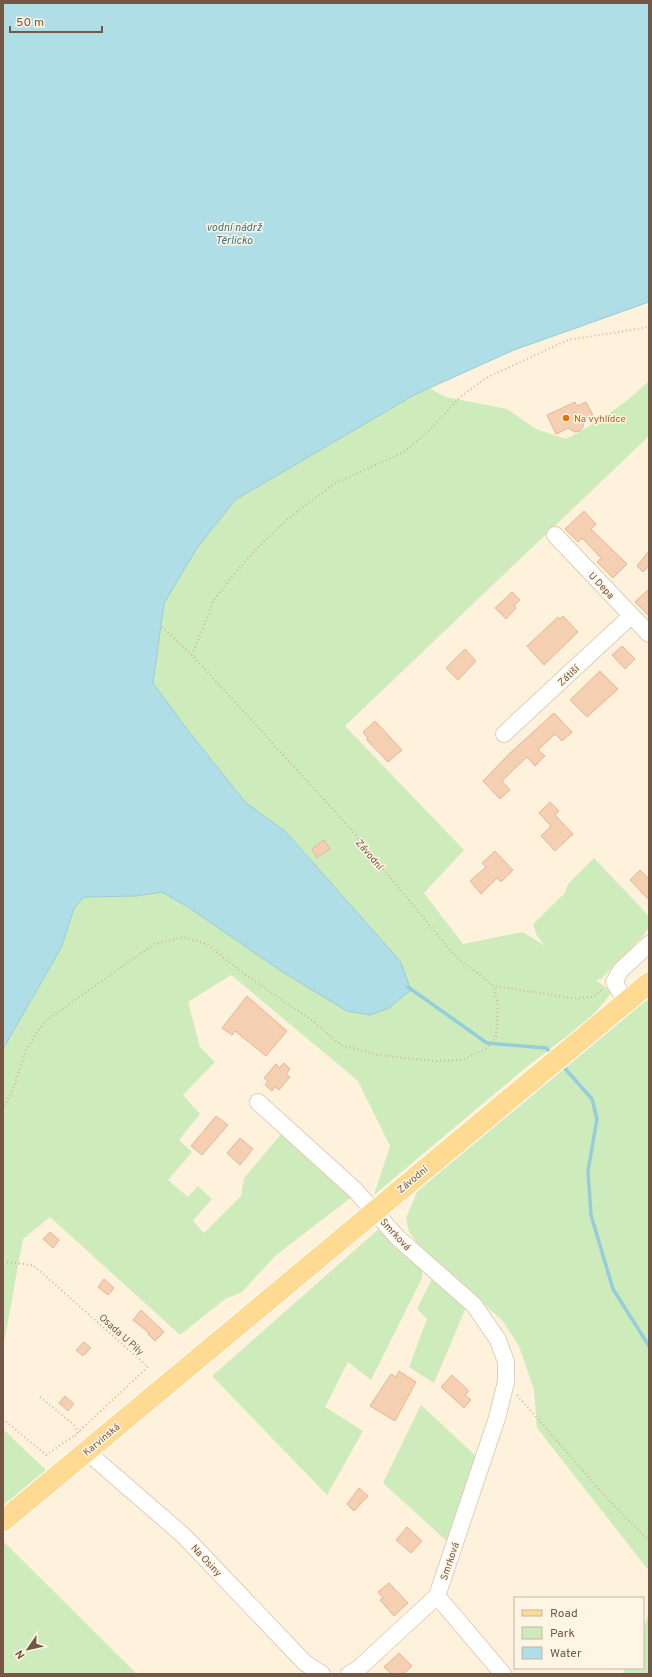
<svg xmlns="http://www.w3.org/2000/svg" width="652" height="1677" viewBox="0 0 652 1677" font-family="Overpass,sans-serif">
<rect width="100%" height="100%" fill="#fef2dc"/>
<path fill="#cdebbb" d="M649,381v55l-304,290 119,124 -40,43 39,51 60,-12 22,14 -8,-10 -4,-12 31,-30 5,-11 25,-25 55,58v11l-6,9 -42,43 -5,1 16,12 -21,26 -67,51 -150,126 16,-49 -32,-65 -127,-106 -43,27 12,45 15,15 -32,33 17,19 -21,26 13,12 -24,28 20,17 10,-11 14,13 -19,22 11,12 37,-37 3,-18 39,-46 70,64 -78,60 -33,36 -17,7 -45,36 -130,-118 -27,22 -20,109v-299l59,-103 12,-38 10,-11 51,-1 27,-4 26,15 223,83 -11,-29 -114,-129 -41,-30 -59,-74 -33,-45 11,-80 33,-55 38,-48 179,-105 15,-7 17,9 61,12 29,20 30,10c31,-16 58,-34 83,-58z
M649,1000v571l-112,-143 -3,-38 -15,-44 -17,-26 -79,-69 -14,-19 -3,-14 15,-35 217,-180z
M382,1226l40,41v11l-51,102 -23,-18 -23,45 38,24 -36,64 -115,-119z
M433,1277l34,28 -33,78 -25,-16 18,-48 -10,-10z
M421,1405l58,54 -29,85 -67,-61z
M3,1429l43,41 -43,36z
M3,1541l134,133h-134z
M649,1613v61h-26l2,-6h18v-39z"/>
<path fill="#b0dee7" stroke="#96cdda" d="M3,3h646v299l-135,48 -100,45 -179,105 -38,48 -33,55 -11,80 33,45 59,74 41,30 114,129 11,29 -22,18 -19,7 -23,-4 -66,-40 -93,-64 -26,-15 -27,4 -51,1 -10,11 -12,38 -59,103z"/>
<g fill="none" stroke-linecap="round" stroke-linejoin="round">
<path stroke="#96cdda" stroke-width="3.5" d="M408,987l79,56 59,5 7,7
M561,1064l31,35 5,20 -9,52 3,44 22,74 36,57"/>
</g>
<path fill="#f5cfb2" stroke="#e8b592" d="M575,402l2,4 9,-4 7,13 -9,5 -1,7 -3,4 -6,1 -6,-4 -12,6 -9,-19z
M584,511l12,13 -5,5 36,35 -14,14 -16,-16 4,-4 -19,-20 -4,4 -13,-13z
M649,551v15l-6,6 -6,-6z
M649,589v27l-14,-14z
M512,592l8,8 -6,6 2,2 -10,11 -11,-11z
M563,616l15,16 -34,33 -17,-19 31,-29 2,2z
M622,646l13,13 -10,10 -13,-14z
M465,649l11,12 -18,19 -12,-12z
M600,671l18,18 -31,28 -17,-17z
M554,713l18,19 -10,9 -7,-7 -17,16 7,6 -10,10 -8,-9 -25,24 8,9 -10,9 -17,-18 26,-27z
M375,721l27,29 -14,12 -21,-22 1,-1 -5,-7z
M550,802l9,9 -4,4 18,19 -18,17 -14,-15 10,-10 -12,-13z
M324,840l6,9 -13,8 -5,-8z
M495,851l18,19 -12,12 -4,-4 -16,16 -11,-13 16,-14 -4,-4z
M640,870l9,9v21l-19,-20z
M247,996l40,35 -21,25 -31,-25 -3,4 -10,-7z
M284,1063l6,6 -4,5 4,3 -11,13 -4,-3 -3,4 -7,-6 3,-4 -4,-3 12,-14 3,4z
M216,1116l12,9 -26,30 -11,-9z
M240,1138l13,11 -13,16 -13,-12z
M50,1232l9,8 -6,8 -10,-9z
M104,1279l10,9 -6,7 -10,-8z
M141,1310l23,22 -9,9 -7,-7 1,-1 -16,-13z
M84,1342l7,6 -8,8 -7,-6z
M399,1371l17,11 -21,39 -25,-15 21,-32 5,3z
M452,1375l17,16 -4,4 6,5 -7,8 -23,-21z
M65,1396l9,8 -6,7 -9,-8z
M359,1488l9,8 -14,15 -7,-7z
M407,1527l15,14 -11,12 -15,-13z
M389,1583l19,20 -14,13 -14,-16 3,-2 -5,-6z
M399,1653l13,13 -8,8h-13l-7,-7z"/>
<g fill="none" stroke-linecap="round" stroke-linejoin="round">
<g stroke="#e1cdb8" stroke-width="18">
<path id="minor" d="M555,535l94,99
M504,734l127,-118
M626,1001l-12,-19 7,-12 28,-26
M258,1102l97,88 43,48 76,67 24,35 8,22v20l-9,36 -60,178 66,78
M86,1451l98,85 121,127 17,11
M349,1674l9,-5 79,-73"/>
</g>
<g stroke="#fff" stroke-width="23">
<path id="major" d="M3,1521l646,-538"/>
</g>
<path stroke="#d9b296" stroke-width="2" stroke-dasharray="1 3" stroke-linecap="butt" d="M162,627l30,28 157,172 105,128 40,31 78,12 21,-1 10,-8
M192,655l23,-57 21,-26 24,-27 32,-30 42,-31 70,-32 25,-21 31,-34 26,-19 82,-38 81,-13
M3,1110l11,-24 12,-36 18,-28 110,-78 29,-7 24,7 37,30 70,48 27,23 37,10 56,6 28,-1 25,-12 9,-11 2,-32 -4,-19
M3,1262l30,3 115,102 -73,68 2,3
M517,1395l88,101 44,45
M40,1397l33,27 6,8
M3,1419l43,36 29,-20"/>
<use href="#minor" stroke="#fff" stroke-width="16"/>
<use href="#major" stroke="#ffda92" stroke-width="21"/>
</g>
<circle fill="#e8710a" stroke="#fff5e4" stroke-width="1.5" cx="566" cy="418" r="4"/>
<g text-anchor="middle" stroke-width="3" stroke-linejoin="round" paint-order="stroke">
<g font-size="10" fill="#c56008" stroke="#fff5e4" text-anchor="start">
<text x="574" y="422">Na vyhlídce</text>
</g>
<g font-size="10" fill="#745744" stroke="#fff5e4">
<text transform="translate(602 585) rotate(47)" y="4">U Depa</text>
<text transform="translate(568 675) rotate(-43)" y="4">Zátiší</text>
<text transform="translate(370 854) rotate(50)" y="4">Závodní</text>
<text transform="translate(412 1179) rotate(-40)" y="4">Závodní</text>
<text transform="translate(396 1234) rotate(47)" y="4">Smrková</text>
<text transform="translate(122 1334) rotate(42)" y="4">Osada U Pily</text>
<text transform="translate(101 1439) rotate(-40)" y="4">Karvinská</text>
<text transform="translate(207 1560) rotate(47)" y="4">Na Osiny</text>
<text transform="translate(449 1561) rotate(-71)" y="4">Smrková</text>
</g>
<g font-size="11" font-style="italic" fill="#3a7482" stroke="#fff5e4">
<text x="234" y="231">vodní nádrž<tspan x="234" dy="13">Těrlicko</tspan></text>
</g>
</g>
<rect width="652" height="1677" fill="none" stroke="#745744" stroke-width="8"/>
<rect x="514" y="1597" width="130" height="72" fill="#fff5e4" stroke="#c7b6a4"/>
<rect x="522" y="1610" width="20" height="6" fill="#ffda92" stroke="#c7b6a4"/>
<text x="550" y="1617" font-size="12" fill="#745744">Road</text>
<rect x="522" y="1627" width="20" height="12" fill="#cdebbb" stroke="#c7b6a4"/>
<text x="550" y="1637" font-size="12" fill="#745744">Park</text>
<rect x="522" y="1647" width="20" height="12" fill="#b0dee7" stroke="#c7b6a4"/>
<text x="550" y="1657" font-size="12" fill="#745744">Water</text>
<g transform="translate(28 1649) rotate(236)" stroke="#fff5e4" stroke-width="3" paint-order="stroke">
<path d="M0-3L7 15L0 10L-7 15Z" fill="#745744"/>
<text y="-6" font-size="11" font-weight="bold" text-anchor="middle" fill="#745744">N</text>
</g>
<path d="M10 26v6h92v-6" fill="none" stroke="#745744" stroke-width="2"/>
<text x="16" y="26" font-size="12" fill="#745744" stroke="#fff5e4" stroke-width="3" paint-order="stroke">50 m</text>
</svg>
